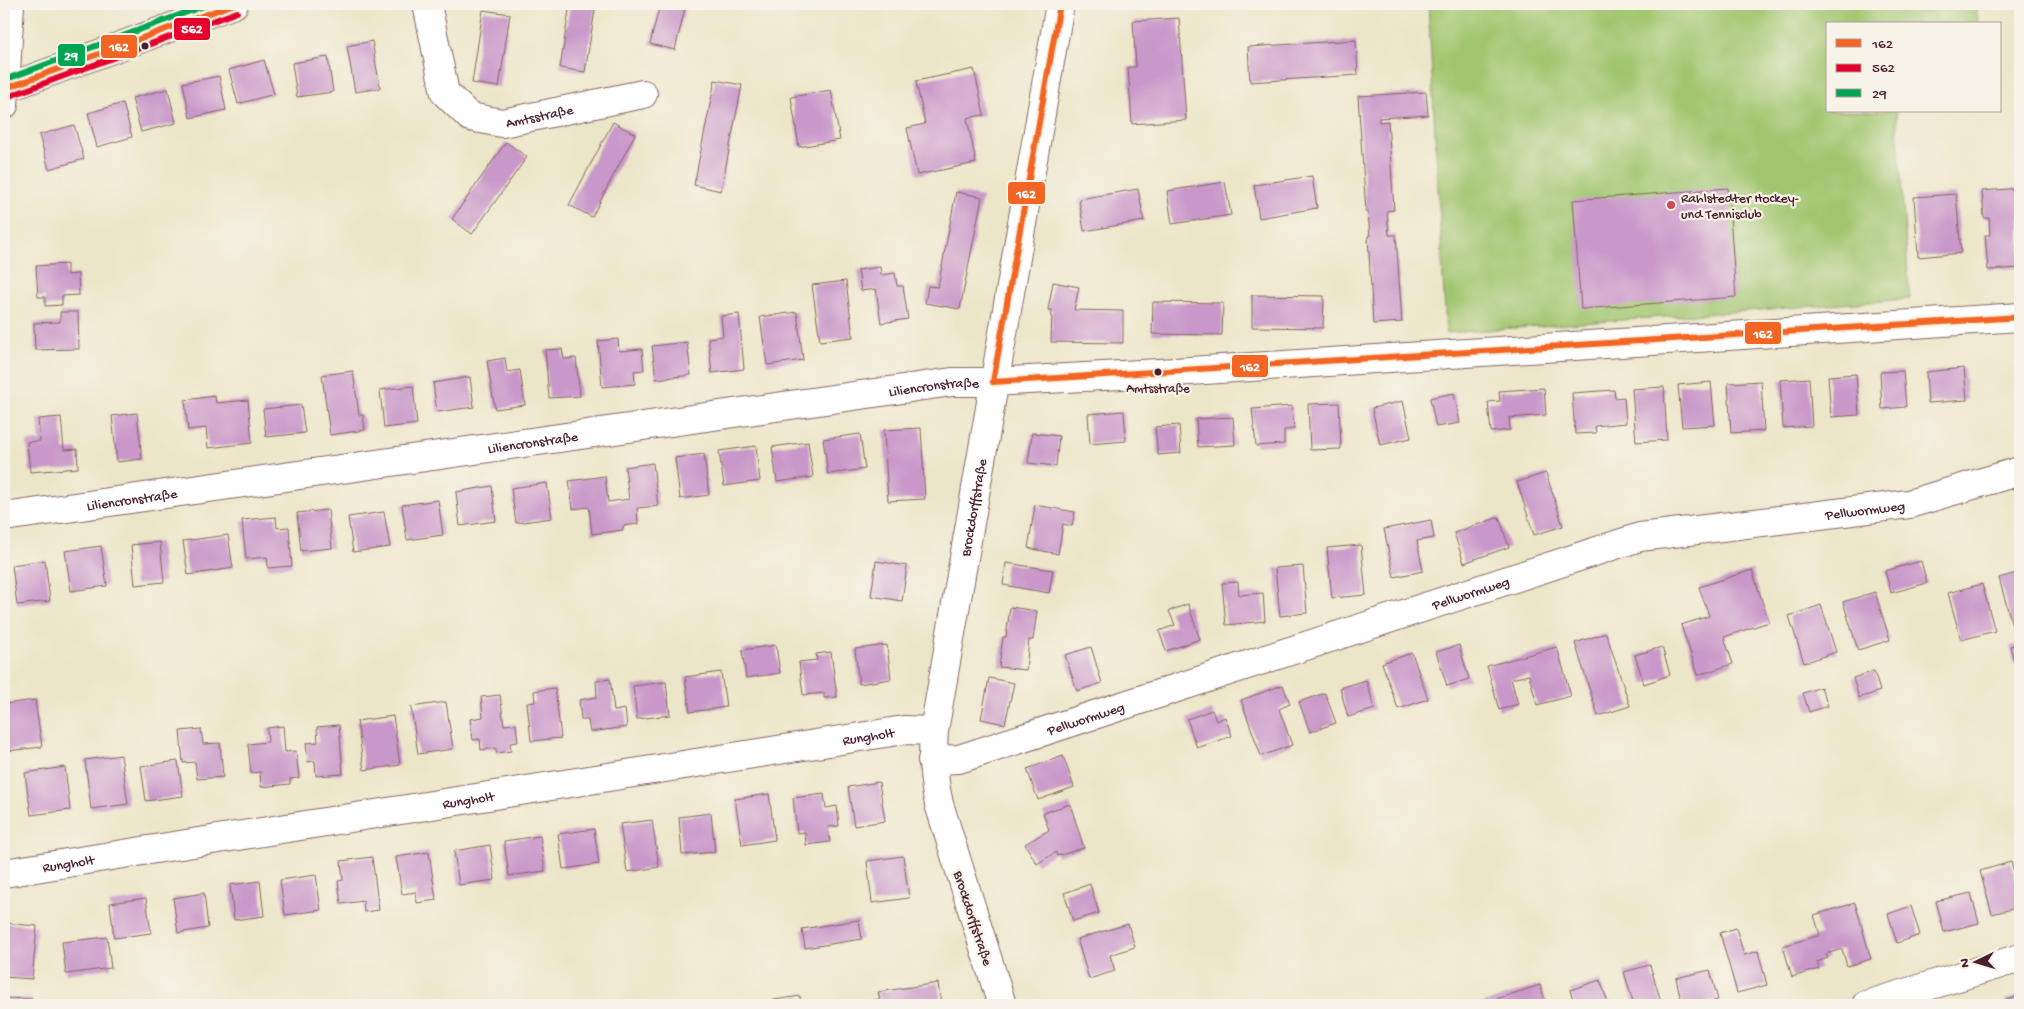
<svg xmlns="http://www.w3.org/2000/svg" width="2024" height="1009" viewBox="0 0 2024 1009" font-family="'Gochi Hand',sans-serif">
<rect width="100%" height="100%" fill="#f7f3e8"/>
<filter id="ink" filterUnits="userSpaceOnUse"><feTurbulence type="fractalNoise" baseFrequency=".02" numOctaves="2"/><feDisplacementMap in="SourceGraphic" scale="10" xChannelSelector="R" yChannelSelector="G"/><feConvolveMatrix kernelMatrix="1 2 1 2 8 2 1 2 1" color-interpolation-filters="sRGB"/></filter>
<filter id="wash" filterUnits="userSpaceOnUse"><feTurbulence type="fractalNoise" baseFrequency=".0096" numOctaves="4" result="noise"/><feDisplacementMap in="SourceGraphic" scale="20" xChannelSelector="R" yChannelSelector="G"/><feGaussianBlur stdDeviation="1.12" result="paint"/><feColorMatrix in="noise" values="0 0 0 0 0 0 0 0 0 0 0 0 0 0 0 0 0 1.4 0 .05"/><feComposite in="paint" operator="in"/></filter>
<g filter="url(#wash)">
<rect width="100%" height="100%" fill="#ece6c9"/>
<path fill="#a2c66f" stroke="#76724d" d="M1428,4h549l1,20h-150v87h68l14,188 -464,34z"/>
<g id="blocks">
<path fill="#c997c9" d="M570,4h26l-11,68 -25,-4z
M660,4h26l-11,46 -25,-6z
M483,10l27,4 -11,73 -27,-4z
M1179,18l7,102 -54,4 -4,-57h8l-3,-46z
M1356,40l2,35 -108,7 -2,-35z
M372,41l8,47 -25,4 -8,-46z
M328,57l5,35 -36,5 -5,-34z
M264,60l10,34 -36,10 -9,-34z
M974,69l10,46 -17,3 9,45 -59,12 -10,-47 18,-4 -9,-43z
M219,76l7,34 -36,8 -7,-35z
M715,80l27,5 -21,106 -27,-6z
M168,89l8,34 -35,9 -9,-34z
M831,90l9,50 -41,7 -8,-50z
M1426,92l2,23 -49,3v4l9,-1 6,89 -7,1 2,24h7l6,87 -29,2 -5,-88h2l-2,-24h-2l-8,-116z
M123,103l9,34 -35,10 -9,-34z
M613,122l22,12 -43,83 -23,-12z
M74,125l10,34 -35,10 -10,-34z
M506,142l21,15 -55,77 -20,-15z
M1312,176l5,32 -58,10 -5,-33z
M1225,182l6,33 -59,9 -5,-33z
M1728,188l8,109 -155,12 -8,-109z
M2020,188v80l-32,2 -3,-35h5l-1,-17h-5l-2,-27z
M1138,189l6,32 -60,10 -5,-32z
M956,192l26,5 -22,112 -35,-6 3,-17 10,1z
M1956,194l5,59 -43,4 -4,-60z
M67,264v11l11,-1 1,21 -17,1v9l-17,1v-9h-7l-2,-31z
M880,267l1,8 14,-2 2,13h6l5,33 -27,4 -5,-34 -15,2 -3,-21z
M846,281l7,56 -33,4 -8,-56z
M1053,282l26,5 -5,23 49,1v32l-72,-1 1,-32h-4z
M1252,295l72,1 -1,32 -71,-1z
M1153,302l70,1 -1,32 -70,-1z
M60,312h18l1,37 -44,1 -1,-27 26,-1z
M797,312l6,48 -36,5 -7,-48z
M739,314l5,55 -32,4 -4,-35 15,-2 -2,-20z
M618,339l1,12 23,-2 2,21 -10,1 1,13 -33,3 -4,-46z
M687,342l4,33 -35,4 -4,-33z
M562,349l2,10 12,-1 4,38 -31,2 -4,-48z
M505,358l2,14 13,-2 5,35 -30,4 -8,-48z
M1964,368l3,32 -39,3 -2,-31z
M353,371l6,44h4l2,15 -35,5 -8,-60z
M1903,371l3,36 -24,2 -2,-37z
M1856,374l3,41 -28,2 -3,-41z
M470,377l4,30 -37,5 -4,-29z
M1809,378l3,48 -29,2 -3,-48z
M1761,381l3,50 -33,2 -3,-50z
M1711,382l4,43 -33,2 -4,-42z
M413,386l4,38 -33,4 -4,-38z
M1664,387l3,53 -31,2 -4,-53z
M1544,388l2,27 -37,3 1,12 -19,2 -3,-30 12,-1 -1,-10z
M1614,390l1,8 9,-1 2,26 -31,3 1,7 -21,1 -3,-41z
M1454,393l6,30 -24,4 -6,-29z
M215,396l1,7 32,-3 4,43 -44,5 -2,-20 -18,2 -3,-30z
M1403,401l8,37 -31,7 -8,-37z
M1339,403l2,46 -31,1 -2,-46z
M301,405l4,28 -39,4 -3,-28z
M1292,406l2,23 -10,1v14l-28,2 -4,-37z
M1124,411l2,30 -36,3 -2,-30z
M137,413l5,46 -25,3 -5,-46z
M61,417l3,33 13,-1 1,19 -48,4 -3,-30 13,-1 -2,-22z
M1233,417l2,28 -37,2 -2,-28z
M1179,425l2,28 -23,2 -3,-28z
M921,428l4,71 -37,2 -4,-71z
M1032,433l27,3 -3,30 -28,-3z
M860,434l5,35 -37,5 -5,-35z
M808,442l5,35 -36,5 -5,-35z
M756,446l4,35 -36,5 -5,-35z
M704,454l5,41 -29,4 -5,-41z
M653,463l5,43 -21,2 1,16 -15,2v4l-31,4 -3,-27 -16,2 -4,-28 36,-5 3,26 21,-3 -4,-32z
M1546,473l17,53 -29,9 -17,-53z
M547,483l5,35 -36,5 -5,-35z
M492,486l4,35 -36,5 -4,-34z
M438,500l5,35 -36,5 -5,-35z
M1035,505l40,7 -3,14 -9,-2 -5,30 -30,-6z
M328,510l4,38 -31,3 -4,-38z
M384,512l6,35 -37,5 -5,-35z
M276,517l1,11 12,-1 3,39 -24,2 -1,-11 -21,2 -4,-39z
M1499,517l10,30 -45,16 -10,-30z
M1431,520l3,18 -17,3 6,30 -29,6 -10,-48z
M228,535l5,33 -45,7 -5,-34z
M160,542l4,40 -29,3 -4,-40z
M1361,545l5,50 -34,3 -5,-50z
M101,546l6,40 -36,5 -6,-40z
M45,560l5,41 -33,4 -5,-40z
M876,561l31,5 -5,35 -31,-5z
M1921,561l6,22 -36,10 -6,-22z
M1006,563l47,7 -4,23 -46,-8z
M1303,566l4,47 -27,3 -5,-48z
M1752,570l17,52 -45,15 9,27 -35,11 -17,-50 28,-9 -10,-29z
M2020,572v51l-8,2 -13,-47z
M1238,582l1,13 24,-2 2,28 -39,4 -4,-42z
M1982,584l13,47 -34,9 -13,-47z
M1875,592l15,48 -32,10 -15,-48z
M1188,604l12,35 -34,12 -7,-20 16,-6 -6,-14z
M1821,605l15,47 -32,11 -15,-47z
M1010,607l27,4 -4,29h-4l-3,30 -27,-3 4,-30h3z
M1606,633l24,73 -32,10 -23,-73z
M2020,644v20l-5,1 -5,-19z
M776,645l4,28 -34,5 -4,-28z
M887,645l4,34 -32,5 -4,-35z
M1459,645l10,34 -22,7 -11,-34z
M1091,647l11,36 -25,8 -12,-36z
M1557,647l14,49 -34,9 -8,-30 -18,4 7,25 -19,6 -12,-44z
M1662,647l8,28 -26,9 -9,-29z
M831,652l6,45 -13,1v-5l-21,2 -4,-33 18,-2 -1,-6z
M1412,653l16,46 -30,10 -16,-46z
M1874,671l6,20 -21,7 -6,-20z
M721,672l5,35 -36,5 -5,-35z
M989,678l25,5 -9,41 -24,-5z
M610,679l4,32 11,-2 2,18 -37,5 -2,-12h-7l-2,-20 18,-3 -1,-16z
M1366,680l9,29 -27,8 -8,-29z
M666,682l4,33 -33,4 -4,-33z
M1283,685l7,19 -11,5 13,36 -31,11 -20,-56z
M1821,687l7,19 -19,6 -6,-19z
M555,688l6,50 -30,3 -4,-38 8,-1 -1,-11z
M1325,693l11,30 -26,9 -11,-30z
M500,695l4,30 12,-1 2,18 -8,1 1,8 -15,2v-5l-15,2 -1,-11 -7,1 -3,-21 13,-2 -2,-20z
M35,700l7,47 -35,4 -3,-22v-25z
M446,702l7,47 -35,5 -7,-47z
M1212,710l4,11 9,-4 7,19 -35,12 -10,-29z
M393,716l7,49 -36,5 -7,-49z
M339,725l4,49 -27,2 -1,-15 -7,1 -2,-19 12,-1 -1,-15z
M283,726l2,26 11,-1 3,27 -9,1v5l-29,3 -1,-15 -9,1 -3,-29 20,-2 -1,-14z
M201,729l2,15 17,-1 3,34 -26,2 -2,-17 -12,1 -3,-32z
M121,755l7,49 -37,5 -6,-49z
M1063,756l11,31 -36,13 -11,-31z
M178,761l5,35 -37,5 -5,-35z
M65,767l5,43 -39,5 -6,-42z
M879,782l6,39 -31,5 -6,-39z
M769,794l6,46 -33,5 -7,-46z
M824,794l2,14 11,-2 2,20 -11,1 2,15 -24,3 -1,-13 -8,1 -4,-35z
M1070,804l14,44 -27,8 -1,-4 -19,12 -12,-20 24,-14 -6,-17z
M711,813l4,39 -33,3 -3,-38z
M652,820l7,47 -32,5 -7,-48z
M594,829l5,35 -36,5 -5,-35z
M540,836l5,35 -36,5 -5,-35z
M490,845l5,35 -36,5 -5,-34z
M429,852l7,48 -19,3 -1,-11 -14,2 -6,-37z
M903,856l6,42 -37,5 -5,-42z
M372,857l7,53 -15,2 -1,-11 -22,3 -3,-23 5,-1 -2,-19z
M2011,862l9,32v13l-28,7 -12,-43z
M316,875l5,35 -36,5 -5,-35z
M260,881l4,35 -30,4 -4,-35z
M1090,884l9,29 -26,8 -9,-28z
M204,893l4,35 -30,5 -5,-35z
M1971,893l8,30 -35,9 -8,-31z
M146,898l5,35 -37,5 -4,-35z
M1855,903l16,56 -24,7 -5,-17 -16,5 2,4 -11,4 2,7 -27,8 -9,-31 37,-11 -6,-20z
M1911,906l9,29 -23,8 -9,-29z
M859,920l3,19 -57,9 -3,-19z
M4,923l33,3 -5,53 -28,-2z
M1128,924l7,23 -25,8 5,16 -26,8 -12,-40z
M1736,928l8,27 14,-4 9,34 -30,8 -17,-60z
M107,937l4,31 -45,6 -4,-32z
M1650,965l12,40h-28l-10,-33z
M1710,970l8,30 -20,5h-16l-6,-27z
M1600,980l9,25h-34l-5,-15z
M938,983l3,22h-97l36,-6 -2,-7z
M1540,985l7,20h-69z
M800,996l1,9h-39v-3z
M2020,996v9h-13l-1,-5z
M4,998l28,1 -1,6h-27z"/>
</g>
</g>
<g filter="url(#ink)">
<use href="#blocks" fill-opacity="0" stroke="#836562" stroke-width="1"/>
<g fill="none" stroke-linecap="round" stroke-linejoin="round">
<g stroke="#836562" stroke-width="30">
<g id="minor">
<path id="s1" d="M427,4l18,89 25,24 32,6 141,-29"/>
<path d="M4,89l230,-85"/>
<path d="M4,105l6,-101"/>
<path id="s2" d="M4,517l948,-135h41l166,-9 861,-56"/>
<path id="s3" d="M932,760l27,-1 681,-222 269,-33 111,-33"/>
<path id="s4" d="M4,873l900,-143 30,1"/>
<path id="s5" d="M1002,1005l-63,-201c-6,-25 -7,-47 -5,-73l126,-727"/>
<path d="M1866,1005l154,-47"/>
</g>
</g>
<use href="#minor" stroke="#fff" stroke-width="28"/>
<g stroke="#f7f3e8" stroke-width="10">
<path id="bus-1" d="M4,89l230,-85
M993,382l1027,-65
M993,382l67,-378"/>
</g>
<g stroke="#f7f3e8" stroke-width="10">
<path id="bus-2" d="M7,97l230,-85"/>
</g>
<g stroke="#f7f3e8" stroke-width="10">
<path id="bus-3" d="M4,80l205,-76"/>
</g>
<use href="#bus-1" stroke="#f26522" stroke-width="6"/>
<use href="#bus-2" stroke="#e4002b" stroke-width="6"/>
<use href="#bus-3" stroke="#00a651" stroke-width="6"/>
</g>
</g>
<g fill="#4a1f2b" stroke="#f7f3e8" stroke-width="2">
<circle cx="145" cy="46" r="4.5"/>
<circle cx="1158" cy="372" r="4.5"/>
</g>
<circle fill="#d1495b" stroke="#f7f3e8" stroke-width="2" cx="1671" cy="205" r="5"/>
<g text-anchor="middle" stroke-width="4.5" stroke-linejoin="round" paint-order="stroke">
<g font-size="13" fill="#4a1f2b" stroke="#f7f3e8">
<text x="1158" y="392">Amtsstraße</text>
</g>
<g font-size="14" fill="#4a1f2b" stroke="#f7f3e8">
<text dy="5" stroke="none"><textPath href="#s1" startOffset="196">Amtsstraße</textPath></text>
<text dy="5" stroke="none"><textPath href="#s2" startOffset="939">Liliencronstraße</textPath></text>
<text dy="5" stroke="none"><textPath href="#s2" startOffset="534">Liliencronstraße</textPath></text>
<text dy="5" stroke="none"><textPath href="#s2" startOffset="129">Liliencronstraße</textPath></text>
<text dy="5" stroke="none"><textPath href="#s5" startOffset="511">Brockdorffstraße</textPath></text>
<text dy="5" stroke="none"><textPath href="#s3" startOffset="970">Pellwormweg</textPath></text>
<text dy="5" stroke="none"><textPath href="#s3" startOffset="565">Pellwormweg</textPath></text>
<text dy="5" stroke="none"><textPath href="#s3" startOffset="160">Pellwormweg</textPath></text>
<text dy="5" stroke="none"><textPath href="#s4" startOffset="875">Rungholt</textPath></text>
<text dy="5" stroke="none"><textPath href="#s4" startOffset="470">Rungholt</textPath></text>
<text dy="5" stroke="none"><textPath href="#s4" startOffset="65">Rungholt</textPath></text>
<text transform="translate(974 918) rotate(72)" y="5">Brockdorffstraße</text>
</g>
<g font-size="14" fill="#4a1f2b" stroke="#f7f3e8" text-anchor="start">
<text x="1681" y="202">Rahlstedter Hockey-<tspan x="1681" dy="16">und Tennisclub</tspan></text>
</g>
</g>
<g stroke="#f7f3e8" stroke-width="2">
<rect x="173" y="17" width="38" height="24" rx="5" fill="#e4002b"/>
<rect x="100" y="34" width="38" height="25" rx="5" fill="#f26522"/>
<rect x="57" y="43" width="29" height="24" rx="5" fill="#00a651"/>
<rect x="1007" y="181" width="39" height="24" rx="5" fill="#f26522"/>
<rect x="1744" y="321" width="38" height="24" rx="5" fill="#f26522"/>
<rect x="1231" y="354" width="38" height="24" rx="5" fill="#f26522"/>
</g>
<g font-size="14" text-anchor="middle" font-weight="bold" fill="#fff">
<text x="192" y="33">562</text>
<text x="119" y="51">162</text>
<text x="71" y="60">29</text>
<text x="1026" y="198">162</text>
<text x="1763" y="338">162</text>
<text x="1250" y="371">162</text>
</g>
<rect width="2024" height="1009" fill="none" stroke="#f7f3e8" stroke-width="20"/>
<rect x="1826" y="22" width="175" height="90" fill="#f7f3e8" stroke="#b29e9c"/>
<rect x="1836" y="39" width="25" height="8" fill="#f26522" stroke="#b29e9c"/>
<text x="1872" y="48" font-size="15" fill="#4a1f2b">162</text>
<rect x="1836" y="64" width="25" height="8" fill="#e4002b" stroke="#b29e9c"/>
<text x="1872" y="72" font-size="15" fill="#4a1f2b">562</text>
<rect x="1836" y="89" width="25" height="8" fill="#00a651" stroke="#b29e9c"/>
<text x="1872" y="98" font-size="15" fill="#4a1f2b">29</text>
<g transform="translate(1976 962) rotate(265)" stroke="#f7f3e8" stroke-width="4" paint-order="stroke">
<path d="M0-4L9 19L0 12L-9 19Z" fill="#4a1f2b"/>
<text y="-8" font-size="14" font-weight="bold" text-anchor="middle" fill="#4a1f2b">N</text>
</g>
</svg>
